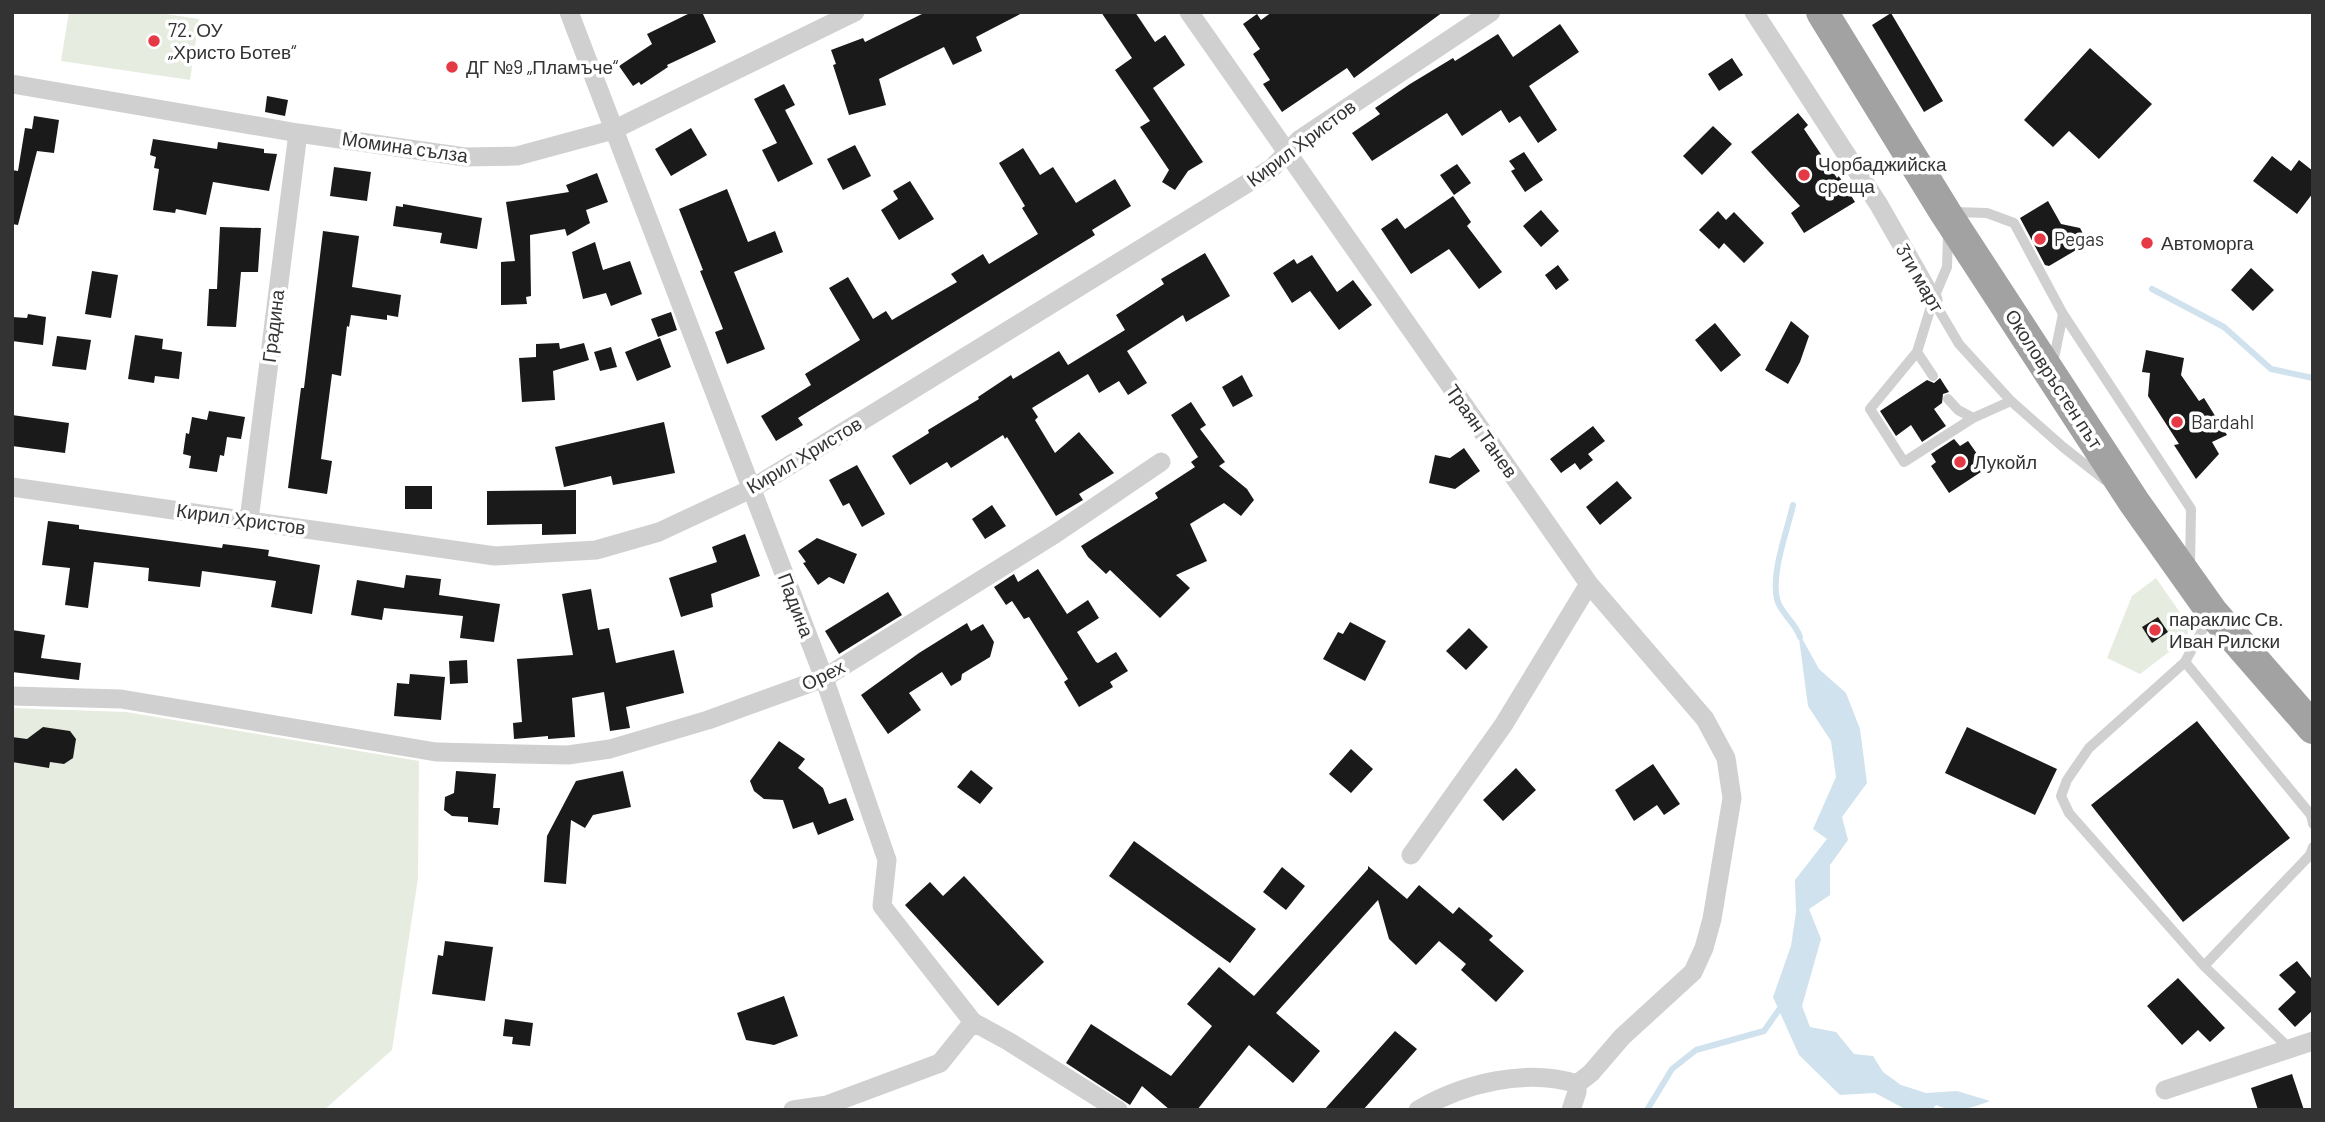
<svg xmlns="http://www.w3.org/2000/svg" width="2325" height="1122" viewBox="0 0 2325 1122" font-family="Barlow,sans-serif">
<rect width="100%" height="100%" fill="#fff"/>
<path fill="#e6ecdf" d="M69,12h83l47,7 -9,61 -129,-19z
M2156,578l34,49 -4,12 -46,35 -33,-16 25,-62z
M12,708l114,4 293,49 -1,117 -26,172 -68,60h-312z"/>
<path fill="#cfe2ee" d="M1798,631l21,38 27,24 14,36 7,54 -25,34 6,23 -18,25v30l-21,14 12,30 -19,67 8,21 26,5 18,22 19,2 10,16 18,13 25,8 31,-2 33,10c-19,7 -35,13 -54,4l-4,5h-25l-32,-17 -35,2 -41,-40 -26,-58 18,-51 5,-34 -1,-32 32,-41 -14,-10 23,-52 -5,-36 -23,-35z"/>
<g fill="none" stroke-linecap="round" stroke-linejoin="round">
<path stroke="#cfe2ee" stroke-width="6" d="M2152,289l72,38 47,42 42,9
M1793,505c-6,27 -22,67 -16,94 3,14 19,24 23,38
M1647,1110l25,-41 24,-19 68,-19 19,-27"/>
</g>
<path fill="#1a1a1a" d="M692,12h10l14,30 -49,23 1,2 -27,18 -2,-3 -6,4 -14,-20 33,-22 -5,-10z
M926,12h98l-48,25 6,14 -29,14 -9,-18 -65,32 7,26 -37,10 -16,-50 3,-1 -5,-14 32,-12 2,4z
M1101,12h34l20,30 10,-7 20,30 -32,23 50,74 -15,9 -13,19 -13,-8 7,-12 -29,-43 10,-6 -35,-51 17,-12z
M1272,12h171l-89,66 -7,-10 -65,44 -19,-28 7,-4 -17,-26 7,-5 -17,-25 14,-10 4,6z
M1891,13l52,88 -19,11 -52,-87z
M1560,24l19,28 -50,34 28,44 -19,13 -18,-27 -11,7 -8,-13 -39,26 -15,-23 -75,48 -20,-28 28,-19 -5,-6 35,-24 43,-26 2,3 43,-27 15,23z
M2090,48l62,56 -53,55 -30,-28 -16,16 -29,-27z
M1732,58l11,17 -24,16 -11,-17z
M784,84l11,21 -10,5 28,54 -35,18 -16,-32 15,-7 -23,-44z
M267,96l21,4 -3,16 -20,-4z
M1798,113l10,12 -4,4 33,49 2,-2 16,26 -51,31 -13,-20 9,-7 -49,-54z
M34,116l25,4 -5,33 -17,-2 -19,74 -6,-1v-54l6,1 7,-43 7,1z
M1713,126l19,18 -30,31 -19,-19z
M691,128l16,27 -36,21 -16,-27z
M153,139l64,10 1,-7 46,7v4l13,1 -8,37 -56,-9 -7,33 -30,-6 -1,4 -22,-3 6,-41 -5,-1 2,-11 -6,-2z
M855,145l16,31 -28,14 -16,-31z
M1023,148l17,27 13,-8 23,36 39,-24 16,27 -39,24 3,5 -297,183 5,7 -27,16 -15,-25 50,-31 -6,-11 55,-34 -31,-52 19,-11 25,42 13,-8 6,9 65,-38 -6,-8 32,-20 6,10 49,-30 -16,-26 3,-2 -26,-43z
M1524,152l19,28 -18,12 -14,-21 4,-2 -6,-8z
M2272,156l19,15 8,-11 14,11v22l-16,21 -44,-33z
M1457,164l14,19 -17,12 -14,-20z
M334,167l37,5 -4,29 -37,-5z
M597,173l11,29 -22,8 4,13 -23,13 -2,-7 -35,6 1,61 -5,1 1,7 -26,1v-43l14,-1 -9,-59 63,-10 -3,-7z
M910,181l24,38 -35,21 -18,-30 17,-11 -5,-8z
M727,189l21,53 27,-11 8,21 -49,20 31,77 -38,15 -12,-32 8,-3 -23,-58 3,-1 -24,-61z
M1453,196l18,26 -4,4 35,46 -23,17 -30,-40 -38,25 -30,-45 16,-11 8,11z
M2048,201l13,23 19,4 8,15 -39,23 -4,-1 -25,-47z
M403,204l79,14 -5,31 -37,-6 2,-10 -49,-7 3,-20 7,1z
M1541,210l18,21 -18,16 -18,-21z
M1718,211l8,9 8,-8 30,31 -20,20 -20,-20 -5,6 -20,-19z
M220,227l41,1 -3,44h-17l-5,55 -29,-1 2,-37h8z
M323,231l36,5 -7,51 49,8 -3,22 -11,-2v5l-36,-5 -2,12 -2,-1 -6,50 -9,-2 -11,85 11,2 -5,33 -39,-6 13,-100h3z
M595,242l8,28 27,-9 12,33 -31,12 -5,-13 -23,6 -11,-47z
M1205,253l25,43 -44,26 -3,-7 -56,36 20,32 -19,12 -9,-14 -20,12 -11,-19 -56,34 6,9 -3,3 20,33 24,-21 35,41 -35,21 4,6 -27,16 -49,-79 -2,2 -2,-4 -52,33 -4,-6 -37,23 -18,-29 37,-23 -1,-3 51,-31 -1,-2 33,-22 2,4 46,-28 9,14 57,-35 -9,-15 48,-31 -3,-5z
M1312,255l25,37 16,-12 19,25 -33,25 -29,-39 -18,12 -19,-30 21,-14 3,5z
M1558,265l11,15 -13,10 -11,-15z
M2251,268l23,22 -21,21 -22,-21z
M92,271l26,4 -7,43 -26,-4z
M671,312l6,18 -19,7 -7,-18z
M28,314l18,3 -3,28 -31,-4v-24l15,1z
M1791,321l18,15 -9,26 -12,22 -23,-14z
M1715,323l26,32 -20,17 -26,-32z
M135,335l28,4 -1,10 20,3 -3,27 -24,-3 -1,7 -26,-4z
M57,336l34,4 -5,30 -34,-4z
M660,338l11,29 -34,14 -12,-29z
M559,343l1,6 24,-6 5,17 -36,11 2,29 -33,2 -3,-44 17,-1v-13z
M611,347l6,20 -17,4 -6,-19z
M2146,350l38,8 -3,17 18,26 5,-3 23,37 -15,7 7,12 -23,25 -22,-34 5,-1 -31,-48 2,-23 -8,-1z
M1242,375l11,21 -20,11 -11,-20z
M1940,378l9,14 -6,2 -1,9 -8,6 12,17 -24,16 -11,-17 -15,11 -16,-25 47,-31 7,3z
M1191,402l15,23 -6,4 25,33 -6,4 28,23 7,11 -13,16 -17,-13 -34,21 17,37 -31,14 14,13 -30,30 -50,-48 -4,4 -18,-17 -7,-11 77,-48 -3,-5 40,-26 -4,-5 7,-5 -27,-42z
M209,411l36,6 -4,22 -14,-2 -3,19 -4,-1 -3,17 -28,-4 2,-12 -8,-2 3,-21 3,1 3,-17 15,3z
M12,415l57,8 -4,30 -53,-7z
M664,422l11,51 -62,12 -2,-9 -47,11 -9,-40z
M1593,426l12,15 -17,13 5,6 -13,10 -5,-7 -14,10 -11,-14z
M1954,439l6,7 8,-5 19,27 -38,25 -18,-27 5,-4 -5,-8z
M1464,448l16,23 -25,18 -26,-6 6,-28 15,3z
M857,465l28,49 -23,13 -13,-24 -6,3 -14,-26z
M1617,481l15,17 -32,27 -14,-18z
M405,486h27v23h-27z
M576,490v44l-34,1v-11l-55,1v-34z
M992,505l14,21 -21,13 -13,-20z
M48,521l31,4v4l143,19 1,-4 46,6 -1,6 52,9 -8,49 -41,-7 5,-26 -74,-10 -2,16 -52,-6 1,-13 -55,-6 -6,46 -23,-3 5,-37 -28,-3z
M745,534l15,42 -49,18 2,13 -32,10 -12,-39 48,-16 -5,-15z
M817,538l40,16 -13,30 -15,-7 -11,8 -15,-22 3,-1 -8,-11z
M1038,569l29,45 21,-14 11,18 -22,14 19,30 2,1 18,-11 12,19 -18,11 3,5 -34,20 -15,-25 4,-3 -39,-62 -5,2 -12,-18 -6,4 -12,-18 20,-13 4,8z
M406,575l35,4 -2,16 61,9 -6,38 -34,-4 3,-22 -79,-8 -2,12 -31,-5 6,-35 47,8z
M591,589l7,41 11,-2 7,35 58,-13 10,43 -58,14 4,21 -20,3 -6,-39 -32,6 3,39 -27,2v-3l-34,3 -1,-16 9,-1 -5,-63 56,-4 -11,-61z
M888,592l14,23 -63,39 -14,-23z
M2158,617l10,15 -16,11 -10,-16z
M1350,622l36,19 -21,40 -42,-22 15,-27 5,2z
M967,623l4,8 12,-7 11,18 -4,15 -28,17 -1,6 -10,6 -9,-14 -33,21 12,17 -33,24 -27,-39 58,-42z
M1469,628l19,19 -22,23 -20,-19z
M12,630l33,5 -4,23 40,5 -2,17 -67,-8z
M467,660l1,23 -18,1 -1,-23z
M410,674l35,3 -4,43 -47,-4 3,-33 12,1z
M2197,721l93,117 -107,84 -92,-117z
M43,727l27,4 6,8 -3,19 -9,6 -14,-2 -1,6 -37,-6v-25l15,2z
M1967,727l90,42 -22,46 -90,-42z
M779,741l26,18 -7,9 25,20 6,16 17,-6 8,22 -36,15 -5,-13 -20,7 -10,-29 -19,-1 -10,-8 -4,-10z
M1351,749l22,20 -22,24 -22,-19z
M1653,764l27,40 -16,11 -7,-10 -23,16 -19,-31z
M1516,768l20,22 -33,31 -20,-21z
M971,770l22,18 -13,16 -23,-17z
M456,771l40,3 -3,34h7l-2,17 -30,-3v-5l-16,-1 -8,-6 1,-13 9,-4z
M623,771l8,36 -38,8 -8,13 -14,-8 -5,64 -22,-2 3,-46 29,-55z
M1134,841l122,88 -26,34 -121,-87z
M1368,866l39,33 12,-14 34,29 6,-7 34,29 -4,4 35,31 -28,31 -35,-32 5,-6 -27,-23 -23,24 -27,-26 -11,-39 -102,113 44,38 -27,32 -44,-38 -52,65h-27l-28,-24 -12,19 -64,-42 25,-39 80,52 41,-50 -25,-22 32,-37 35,29 114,-127z
M1282,867l23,19 -19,24 -23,-18z
M964,876l80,86 -46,44 -93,-101 25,-23 13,14z
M445,941l48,6 -8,54 -53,-7 6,-39 5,1z
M2297,961l14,17 2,-1v33l-18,17 -17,-18 18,-17 -17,-17z
M2178,978l47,50 -15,14 -12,-12 -16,15 -35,-39z
M784,996l14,40 -24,9 -28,-5 -9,-27z
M505,1019l28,4 -3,23 -18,-2 1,-7 -10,-1z
M1395,1031l22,18 -54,61h-39z
M2292,1074l12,36h-46l-7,-22z"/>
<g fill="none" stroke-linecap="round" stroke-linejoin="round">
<path stroke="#d0d0d0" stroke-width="10" d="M1953,212l34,1 27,10 49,91 -10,49
M1933,300l26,44 52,57 52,46 42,33
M2063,314l128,195 -1,57
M1917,352l-47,57 34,53 69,-44
M1933,376l-16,-24 16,-52 14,-33 1,-31
M1948,399l10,11 15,8 38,-17
M2210,616l-25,46 -96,86 -22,32 -6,16 8,17 135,153 106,-111 3,-8
M2185,662l126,153 2,9
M2204,966l86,83"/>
<path stroke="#d0d0d0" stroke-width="19" d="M569,12l255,666 63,182 -5,46 91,116 35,19 110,69
M1189,12l400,572 116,135 21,39 6,40 -20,121 -8,29 -11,24 -71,65 -31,36 -14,11v8l-6,18
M1754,12l125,193 54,95
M12,84l286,49 167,24 52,-1 96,-26 242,-118
M12,487l483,69 101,-6 63,-18 92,-43 521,-321 27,-28 192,-128
M249,520l49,-387
M12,696l109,3 315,53 132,3 42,-6 98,-29 116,-42 231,-144 106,-72
M1411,855l93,-131 85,-140
M2165,1090l148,-49
M793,1110l34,-5 113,-42 33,-41
M1418,1110c46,-27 108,-42 159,-26"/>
<path stroke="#a2a2a2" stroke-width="32" d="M1822,12l123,200 189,290 78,110 101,116"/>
</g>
<g fill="#e63946" stroke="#fff" stroke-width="2.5">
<circle cx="154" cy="41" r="7"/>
<circle cx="452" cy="67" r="7"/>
<circle cx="1804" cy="175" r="7"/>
<circle cx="2040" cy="239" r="7"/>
<circle cx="2147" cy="243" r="7"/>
<circle cx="2177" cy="422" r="7"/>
<circle cx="1960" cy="462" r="7"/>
<circle cx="2155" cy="630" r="7"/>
</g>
<g text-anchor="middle" stroke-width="7" stroke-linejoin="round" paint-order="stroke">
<g font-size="19" fill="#333" stroke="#fff" text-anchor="start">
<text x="168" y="37">72. ОУ<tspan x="168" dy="22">„Христо Ботев“</tspan></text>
<text x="466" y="74">ДГ №9 „Пламъче“</text>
<text x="1818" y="171">Чорбаджийска<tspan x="1818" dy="22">среща</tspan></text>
<text x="2054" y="246">Pegas</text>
<text x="2161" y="250">Автоморга</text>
<text x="2191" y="429">Bardahl</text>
<text x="1974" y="469">Лукойл</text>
<text x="2169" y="626">параклис Св.<tspan x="2169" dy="22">Иван Рилски</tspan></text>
</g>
<g font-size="19" fill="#333" stroke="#fff">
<text transform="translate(1301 143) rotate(-37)" y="7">Кирил Христов</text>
<text transform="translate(405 147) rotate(8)" y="7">Момина сълза</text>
<text transform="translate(1920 278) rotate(60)" y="7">3ти март</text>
<text transform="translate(273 326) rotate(-83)" y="7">Градина</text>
<text transform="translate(2054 379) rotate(57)" y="7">Околовръстен път</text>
<text transform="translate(1482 431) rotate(55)" y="7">Траян Танев</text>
<text transform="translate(804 455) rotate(-31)" y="7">Кирил Христов</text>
<text transform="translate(241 519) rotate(8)" y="7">Кирил Христов</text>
<text transform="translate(796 605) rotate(69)" y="7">Падина</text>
<text transform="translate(823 675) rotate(-26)" y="7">Орех</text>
</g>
</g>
<rect width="2325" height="1122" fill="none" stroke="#333333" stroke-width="28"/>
</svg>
